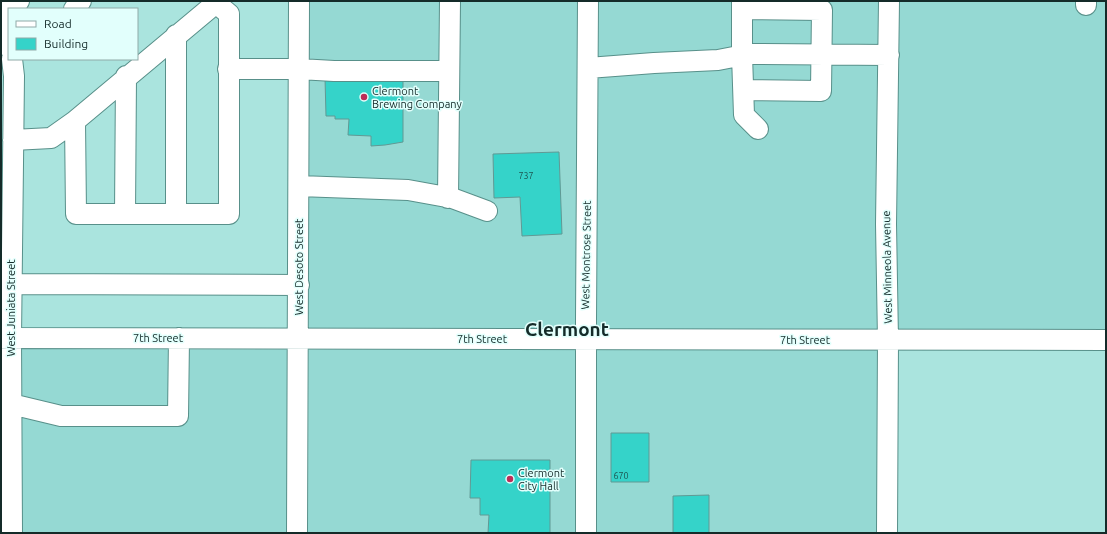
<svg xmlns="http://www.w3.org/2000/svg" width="1107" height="534" viewBox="0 0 1107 534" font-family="Ubuntu,sans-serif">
<rect width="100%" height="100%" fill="#aae4de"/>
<path fill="#95d9d3" d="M309,1h269l-2,330 -267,1z
M599,1h280l-3,223 2,107h-282z
M899,1h207v331h-208l-2,-108z
M21,349l267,1 -1,183h-265z
M576,349v184h-268l1,-183z
M596,349h282l-1,184h-281z"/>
<path fill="#35d3c9" stroke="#619994" d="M403,77v65l-18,3 -14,1v-10l-23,-1 1,-16h-14v-3h-9l-1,-38z
M559,152l3,82 -40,2 -2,-39 -26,1 -1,-44z
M611,433h38v49h-38z
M471,460h79v73h-62l1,-18h-9v-17h-10z
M709,495v38h-36v-37z"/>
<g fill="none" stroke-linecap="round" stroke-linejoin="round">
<g stroke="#58908a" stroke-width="22">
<path id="minor" d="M742,1v54l2,60 14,14
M1086,1v4
M6,8l3,19
M74,9l7,-8
M742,9l80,1 -1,81 -77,-1
M1,10l18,-9
M176,35v179
M1,45l8,-3
M588,68l66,-5 64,-3 31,-6 140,1
M228,69h71l35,2h115
M75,121l1,93h153v-200l-13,-11
M13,140l38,-2 24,-17 141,-118v-2
M299,186l109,4 44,8 35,13
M448,198l2,-197
M125,214l1,-138
M11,284l288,1
M1,338l1105,2
M11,404l50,12h117l1,-78
M12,533l-1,-195 3,-262 -2,-17
M297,533l2,-532
M586,533v-213l2,-319
M887,533l1,-193 -2,-116 3,-223"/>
</g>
<use href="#minor" stroke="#fff" stroke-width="20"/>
</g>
<g fill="#bc2d58" stroke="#e2fffc" stroke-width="1.5">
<circle cx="364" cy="97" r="4"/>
<circle cx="510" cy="479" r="4"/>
</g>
<g text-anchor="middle" stroke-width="3" stroke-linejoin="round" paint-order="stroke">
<g font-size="9" fill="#1c5551">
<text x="526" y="179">737</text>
<text x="621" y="479">670</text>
</g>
<g font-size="11" fill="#142b29" stroke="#e2fffc" text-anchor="start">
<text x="372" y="95">Clermont<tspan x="372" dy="13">Brewing Company</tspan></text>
<text x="518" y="477">Clermont<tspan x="518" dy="13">City Hall</tspan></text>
</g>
<g font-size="11" fill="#142b29" stroke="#e2fffc">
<text transform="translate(586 255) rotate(-89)" y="4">West Montrose Street</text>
<text transform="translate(299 267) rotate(-90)" y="4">West Desoto Street</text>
<text transform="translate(887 267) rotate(-91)" y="4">West Minneola Avenue</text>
<text transform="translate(11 308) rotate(-90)" y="4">West Juniata Street</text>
<text x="158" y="342">7th Street</text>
<text x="482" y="343">7th Street</text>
<text x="805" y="344">7th Street</text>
</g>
<g font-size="19" font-weight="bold" fill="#142b29" stroke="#e2fffc">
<text x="567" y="336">Clermont</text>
</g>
</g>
<rect width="1107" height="534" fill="none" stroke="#142b29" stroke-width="4"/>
<rect x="8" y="8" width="130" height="52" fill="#e2fffc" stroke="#90aaa8"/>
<rect x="16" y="21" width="20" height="6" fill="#ffffff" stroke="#90aaa8"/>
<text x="44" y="28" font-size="12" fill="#142b29">Road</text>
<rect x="16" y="38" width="20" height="12" fill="#35d3c9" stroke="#90aaa8"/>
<text x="44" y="48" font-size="12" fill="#142b29">Building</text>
</svg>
